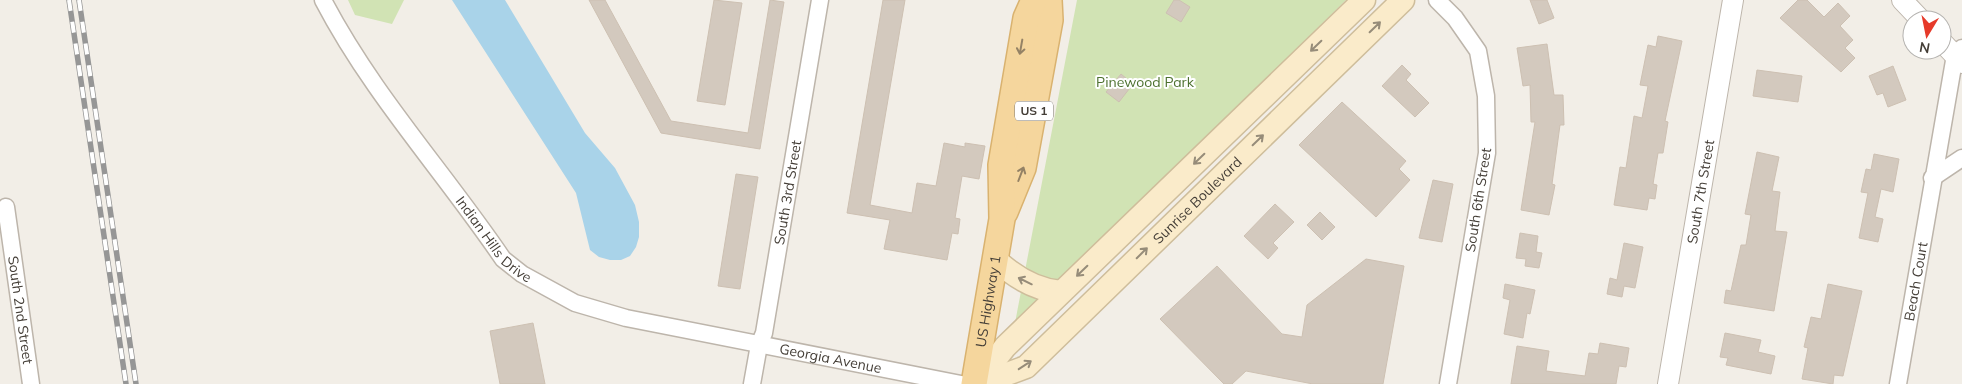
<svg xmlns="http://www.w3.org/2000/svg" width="1962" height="384" viewBox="0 0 1962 384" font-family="Mulish,sans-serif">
<rect width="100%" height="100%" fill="#f2eee7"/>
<path fill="#d1e3b4" d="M348,0h56l-12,24 -37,-9z
M1077,0h269l-332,328z"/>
<path fill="#a9d3e9" d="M452,0h53l80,133 30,35 20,37 4,17v15l-3,10 -6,9 -9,4h-11l-11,-3 -9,-7 -14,-57z"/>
<path fill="#d3c9be" stroke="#cdc0b2" d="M589,0h16l66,121 77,12 22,-133 14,2 -24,147 -99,-16z
M714,0l28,3 -17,102 -28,-4z
M883,0h22l-35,205 42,8 5,-30 19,3 8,-43 21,4v-4l20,3 -6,33 -17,-3 -7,42 5,1 -2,15 -6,-1 -5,27 -63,-11 6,-29 -43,-7z
M1174,0h5l11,7 -9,15 -15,-9z
M1530,0h17l7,18 -15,6z
M1798,0h9l17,17 14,-14 12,13 -10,10 13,14 -8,8 10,10 -14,14 -61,-54z
M1658,36l24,5 -17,80 3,1 -5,31h-5l-5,31 4,1 -2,14 -6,-1 -2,12 -33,-5 6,-38 6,1 8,-52 8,2 6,-32 -8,-1 8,-40 8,2z
M1547,44l7,51h9l1,30h-4l-8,59 3,1 -6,30 -28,-5 14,-88h-4l-1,-37 -7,1 -6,-38z
M1402,65l9,9 -5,6 23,23 -14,14 -33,-31z
M1893,66l13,34 -18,7 -5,-14 -6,2 -8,-19z
M1757,70l45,6 -4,26 -45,-6z
M1121,74l12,10 -14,18 -13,-10z
M1342,102l64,59 -7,8 11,11 -34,37 -77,-72z
M1757,152l22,5 -7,34 8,1 -5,39 12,1 -13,79 -50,-8 2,-13 5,1 10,-46h5l5,-30 -6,-1z
M1874,154l25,5 -6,33 -12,-3 -6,28 8,2 -5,23 -19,-4 9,-45 -7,-1 5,-23 5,1z
M736,174l22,3 -18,112 -22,-3z
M1433,180l20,4 -11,58 -23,-4z
M1275,204l19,18 -21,21 5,5 -10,11 -24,-23z
M1320,212l15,15 -13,13 -15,-15z
M1520,233l18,3 -2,16 6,1 -3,15 -14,-2 1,-7 -10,-1z
M1624,243l19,4 -8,41 -11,-2 -2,11 -15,-3 3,-16 7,2z
M1366,259l38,7 -21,118h-70l-67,-13 -14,13h-8l-64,-65 57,-53 65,68 20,3 5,-32z
M1505,284l30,6 -5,24 -3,-1 -4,25 -19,-4 6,-34 -7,-2z
M1828,284l34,7 -19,85 -9,-1 -1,9 -31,-5 6,-31 -4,-1 7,-30 10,2z
M533,323l12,61h-45l-10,-53z
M1725,333l36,7 -3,12 17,4 -4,18 -45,-9 2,-7 -8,-1z
M1600,343l29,5 -3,19 -7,-1 -3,18h-105l6,-38 32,5 -3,20 39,5 4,-23 9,1z"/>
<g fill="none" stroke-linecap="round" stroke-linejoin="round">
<g stroke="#bdb5ab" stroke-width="19">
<g id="minor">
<path id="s1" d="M323,0c49,94 121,172 180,259l19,15 53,29 51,15 335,66"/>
<path d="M1437,0l18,18 23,33 8,45 1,57 -39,231"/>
<path d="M1932,178l30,-20"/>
<path id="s2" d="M6,207l25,177"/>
<path id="s3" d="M752,384l7,-39 5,-12 56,-333"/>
<path id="s4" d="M1898,384l57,-329 7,-7"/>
</g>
</g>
<g stroke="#bdb5ab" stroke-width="22">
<g id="tertiary">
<path d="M1902,0l19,20"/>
<path d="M1942,42l20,21"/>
<path id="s5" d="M1668,384l65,-384"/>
</g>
</g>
<g stroke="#cebd9b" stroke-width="25">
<g id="secondary">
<path d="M995,259c18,17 41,31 66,33"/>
<path d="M976,384l29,-37 359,-347"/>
<path id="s6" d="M980,384l46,-17 377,-367"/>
</g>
</g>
<g stroke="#d9b26f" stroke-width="28">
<g id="primary">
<path d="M1005,212l18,-44 27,-148 -1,-20"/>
<path id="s7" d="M974,384l28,-165 -1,-54 25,-147 8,-18"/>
</g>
</g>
<use href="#minor" stroke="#fff" stroke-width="16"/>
<use href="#tertiary" stroke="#fff" stroke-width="20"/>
<use href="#secondary" stroke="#faebca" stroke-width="22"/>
<use href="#primary" stroke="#f5d69d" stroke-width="25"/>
<g stroke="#969696" stroke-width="5.5">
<path id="rail" d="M69,0l57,384
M79,0l57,384"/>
</g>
<use href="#rail" stroke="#fff" stroke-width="4" stroke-dasharray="11" stroke-linecap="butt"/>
</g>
<defs><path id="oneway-shaft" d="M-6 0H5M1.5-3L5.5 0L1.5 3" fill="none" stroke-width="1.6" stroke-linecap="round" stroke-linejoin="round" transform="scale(1.25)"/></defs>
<g stroke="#968c79">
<use href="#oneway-shaft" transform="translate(1375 27) rotate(-44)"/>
<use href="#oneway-shaft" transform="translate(1316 46) rotate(136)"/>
<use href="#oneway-shaft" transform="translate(1258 140) rotate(-44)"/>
<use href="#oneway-shaft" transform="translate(1199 159) rotate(136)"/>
<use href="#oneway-shaft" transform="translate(1142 253) rotate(-45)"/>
<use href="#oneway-shaft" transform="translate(1082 271) rotate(136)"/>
<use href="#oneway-shaft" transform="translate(1025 281) rotate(-154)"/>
<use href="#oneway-shaft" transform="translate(1025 365) rotate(-33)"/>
</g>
<g stroke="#948265">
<use href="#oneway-shaft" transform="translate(1021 47) rotate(100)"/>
<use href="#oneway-shaft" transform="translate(1021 174) rotate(-69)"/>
</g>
<g text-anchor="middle" stroke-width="4" stroke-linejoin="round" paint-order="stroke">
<rect fill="#fff" stroke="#7c7873" stroke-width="1" x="1015" y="101.5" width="38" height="19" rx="4"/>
<g font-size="12" font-weight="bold" fill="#443e37">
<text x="1034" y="115">US 1</text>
</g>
<g font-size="14" fill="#4d712f" stroke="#fff">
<text x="1145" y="87">Pinewood Park</text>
</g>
<g font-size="14" fill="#443e37" stroke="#fff">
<text dy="5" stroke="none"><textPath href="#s3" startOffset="195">South 3rd Street</textPath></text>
<text dy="5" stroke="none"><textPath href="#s5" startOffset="195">South 7th Street</textPath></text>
<text dy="5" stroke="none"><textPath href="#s6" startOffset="288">Sunrise Boulevard</textPath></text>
<text transform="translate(1478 200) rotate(-81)" y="5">South 6th Street</text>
<text dy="5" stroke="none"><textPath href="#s1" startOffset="295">Indian Hills Drive</textPath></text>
<text dy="5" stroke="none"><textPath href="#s4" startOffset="104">Beach Court</textPath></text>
<text dy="5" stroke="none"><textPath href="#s7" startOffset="84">US Highway 1</textPath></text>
<text dy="5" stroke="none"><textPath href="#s2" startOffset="104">South 2nd Street</textPath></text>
<text dy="5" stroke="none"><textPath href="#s1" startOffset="662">Georgia Avenue</textPath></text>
</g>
</g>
<g transform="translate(1927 35) rotate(190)"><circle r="24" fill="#ffffff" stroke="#b4b2af"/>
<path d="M0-4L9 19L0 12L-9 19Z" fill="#e63a2a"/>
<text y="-8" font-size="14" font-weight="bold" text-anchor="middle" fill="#443e37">N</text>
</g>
</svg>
